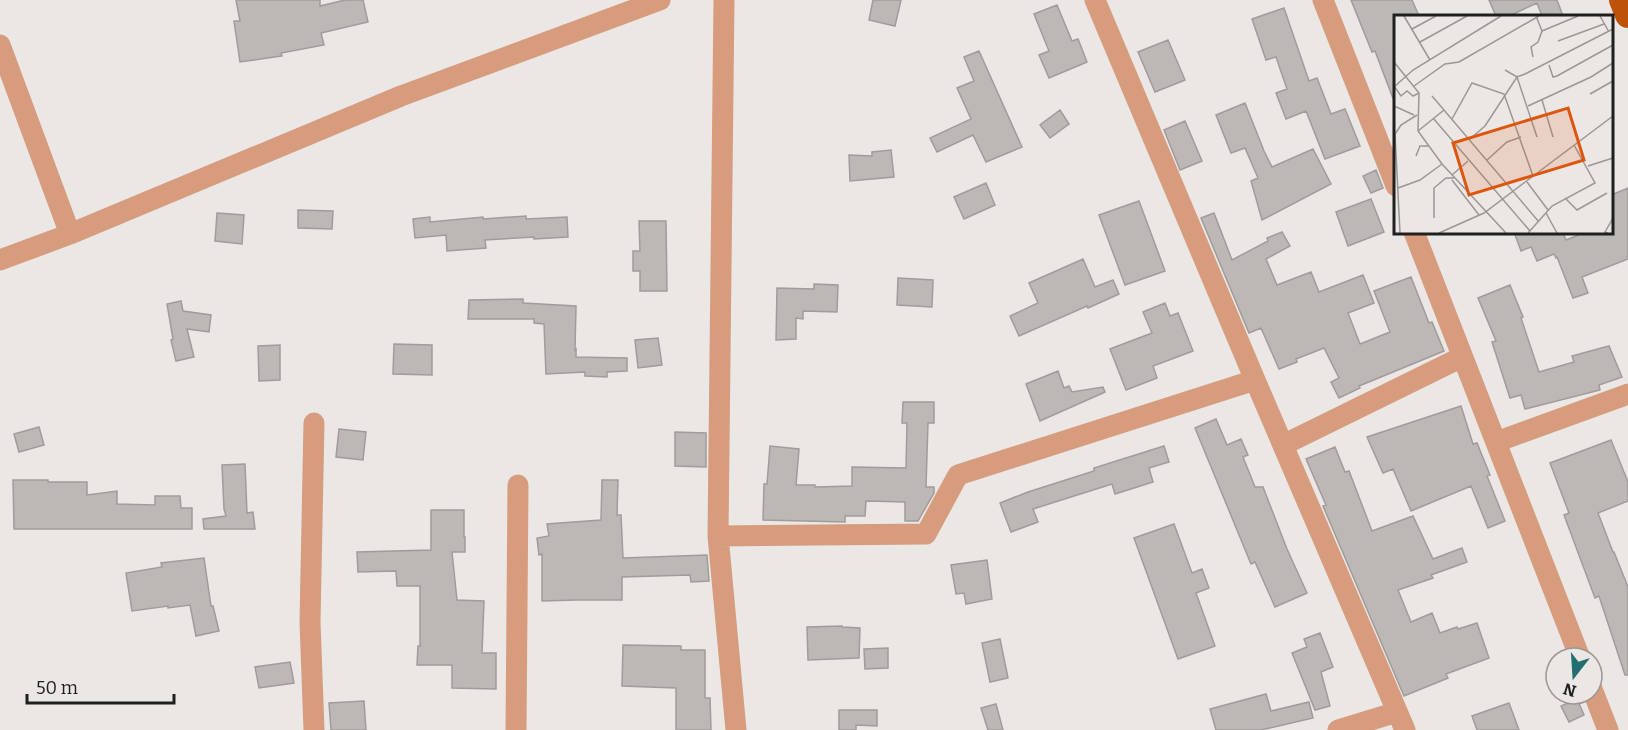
<svg xmlns="http://www.w3.org/2000/svg" width="1628" height="730" viewBox="0 0 1628 730" font-family="Bitter,serif">
<rect width="100%" height="100%" fill="#ebe7e5"/>
<path fill="#bcb8b6" stroke="#a09c9b" stroke-width="1.5" d="M236,0h84v6l25,-6h18l5,22 -47,11 3,12 -43,8 1,3 -42,6 -6,-41h6z
M873,0h28l-6,26 -26,-6z
M1351,0h61l7,16h-24v85h-1l-19,-50 -3,1z
M1489,0h68l6,16h-21l-5,-13 -28,13h-13z
M1057,5l15,36 6,-2 9,23 -38,16 -10,-23 10,-4 -15,-37z
M1284,8l25,73 8,-3 14,36 14,-5 15,37 -35,13 -19,-48 -20,8 -10,-26 11,-4 -11,-32 -10,3 -14,-41z
M1168,40l17,40 -30,12 -17,-40z
M979,51l43,96 -36,15 -13,-27 -36,17 -7,-14 41,-19 -14,-31 17,-7 -10,-24z
M1245,103l19,48 8,16 41,-18 18,35 -69,36 -11,-39 7,-3 -13,-30 -14,5 -15,-38z
M1060,110l9,14 -19,14 -10,-13z
M1185,121l17,40 -22,9 -16,-40z
M891,150l3,27 -44,4 -1,-26 23,1v-4z
M1376,170l7,18 -12,5 -8,-17z
M986,183l9,22 -31,14 -10,-22z
M1628,188v71l-46,18 6,16 -15,5 -16,-41 -1,1 -2,-4 -17,7 -6,-14 -10,4 -7,-19h51l-1,3 2,5 20,-8h25v-37z
M1371,199l13,33 -36,14 -12,-34z
M1139,201l26,70 -40,14 -26,-70z
M298,210l35,1 -1,18 -34,-1z
M217,213l27,2 -2,29 -27,-3z
M1214,213l18,47 36,-19 -1,-3 15,-6 8,14 -24,13 11,26 34,-13 8,20 44,-17 11,28 -26,10 12,31 30,-12 -16,-41 37,-14 18,46 3,-1 12,29 -85,35 1,2 -21,10 -8,-16 8,-4 -15,-30 -28,11 1,3 -18,7 -18,-41 -12,5 -48,-115z
M526,216v3l41,-2 1,20 -34,2v-2l-49,3 1,8 -39,3 -1,-16 -31,3 -2,-19 17,-2v5l53,-5v2z
M639,221h27l1,70h-27v-20h-7v-20h7z
M1083,259l12,28 18,-7 6,14 -31,14 -1,-2 -68,30 -9,-20 28,-13 -9,-20z
M898,278l35,2 -1,27 -35,-2z
M814,284l24,1 -1,27 -34,-1v8l-7,-1v21l-20,1 1,-52 37,1z
M1510,285l13,32 -2,1 18,54 35,-10 -2,-6 37,-10 13,31 -23,8 1,5 -75,19 -4,-14 -11,3 -18,-56 4,-1 -18,-43z
M523,299v4l53,3 -1,44 1,-1v8l51,1v13l-20,1v5l-22,-1v-4l-39,2 -2,-50 -10,-1v-4h-66l1,-19z
M181,301l2,10 28,4 -2,17 -22,-3 7,28 -18,4 -5,-21 2,-1 -6,-35z
M1165,303l5,13 8,-3 15,38 -40,15 4,12 -31,12 -16,-41 42,-16 -9,-21z
M658,338l4,27 -24,3 -3,-28z
M394,344l38,1v30l-39,-1z
M280,345v35l-21,1 -1,-35z
M1058,371l6,17 5,-2 3,6 31,-5 2,5 -65,29 -14,-37z
M903,402h31v21h-6l-2,64h8v6l-16,28h-13v-19l-39,-1 -1,15h-20v6l-82,-2 1,-36h3l3,-38 29,3 -3,36h19v2l37,-1v-19l54,1 1,-45h-5z
M1461,406l12,38 4,-1 13,32 -3,1 18,45 -17,7 -17,-42 -60,25 -18,-42 -10,4 -16,-36z
M1216,419l11,26 14,-6 7,16 -5,2 12,30h8l24,62 20,44 -32,14 -20,-45 -4,2 -56,-136z
M39,427l5,18 -25,7 -5,-18z
M339,429l27,3 -3,28 -27,-3z
M675,432l31,1v34l-31,-1z
M1611,440l17,42v19l-30,12 15,39h1l14,35v88h-3l-26,-79 -4,2 -31,-83 5,-2 -19,-50z
M1164,446l5,16 -20,6 4,14 -38,12 -3,-10 -79,25 5,13 -27,10 -11,-29 28,-11 66,-21v-3z
M1335,447l10,25 4,-1 23,60 41,-15 20,43 29,-11 5,14 -36,13 2,3 -35,12 13,32 21,-9 8,20 17,-6 1,2 19,-6 12,35 -43,16 2,4 -44,18 -81,-190 3,-1 -20,-46z
M245,464l2,49 6,-1 2,17h-51l-1,-10 23,-3 -2,-7 -2,-44z
M13,480h35v2h39v13l30,-4v13l38,1v-9h25l1,12h11v21h-178z
M602,480h16l-1,35h4l2,43 84,-3 2,26 -18,1 -1,-7 -68,2v23h-46l-34,1v-47l-3,1 -2,-17 12,-2 -2,-12 54,-4z
M431,510h33v27h1v15h-13l5,48 27,1 -2,52h14v36l-44,-1v-23h-35l1,-19h2v-60h-23l-1,-15 -38,1 -1,-20 74,-2z
M1174,524l18,49 10,-4 7,19 -13,5 19,53 -37,13 -44,-121z
M204,558l7,48h2l6,25 -23,5 -6,-31 -22,3v-2l-36,5 -6,-38 36,-6 -1,-4z
M987,560l5,39 -26,5 -2,-11 -8,1 -5,-29z
M842,626v1l18,1 -1,30 -51,2 -1,-33z
M1320,633l13,34 -12,5 9,34 -15,4 -23,-57 15,-6 -3,-8z
M1000,639l8,39 -18,4 -8,-39z
M623,645l58,1v4h24v48h5l1,32h-35v-42l-54,-2z
M888,648v20l-23,1 -1,-20z
M290,662l4,21 -35,5 -4,-21z
M1266,694l5,17 38,-9 4,16 -52,12h-45l-6,-21z
M1577,699l7,16 -15,7 -8,-16z
M364,701l2,29h-35l-2,-27z
M1509,703l10,27h-42l-5,-14z
M996,704l7,26h-15l-7,-22z
M839,710h38v16l-21,-1v5h-17z"/>
<g fill="none" stroke-linecap="round" stroke-linejoin="round">
<path stroke="#d79b7e" stroke-width="21" d="M724,0l-6,536 18,194
M1095,0l160,380 150,350
M1323,0l73,186
M0,45l70,189
M1414,232l166,426
M0,260l70,-26 331,-138 259,-96
M1496,442l132,-48
M1283,445l179,-88
M718,536l208,-2 32,-59 297,-95
M1592,689l16,41
M314,730l-4,-108 4,-199
M516,730l2,-245
M1338,730l59,-18"/>
<path stroke="#bf5209" stroke-width="26" d="M1622,0l6,15"/>
</g>
<g transform="translate(1394 15)">
<rect width="219" height="219" fill="#ebe7e5"/>
<path fill="none" stroke="#9a9795" stroke-width="1.5" d="M10,1l26,44M206,1l9,16M18,14l24,-13M148,16l36,-15M164,26l46,-17M26,27l47,-26M139,42l-2,-10 7,-5 4,-11 -6,-15M0,47l25,31 -1,38 24,33 64,69M155,50l4,12 4,-1 56,-31M111,55l12,7 8,-3 88,-45M0,71l7,10 6,-5 6,5 6,-3M20,71l31,-22 14,-2 80,-46M0,72l19,-17 88,-54M196,79l23,-13M38,81l12,14M148,85l11,37M0,91l20,9M134,91l63,-29 22,-14M39,103l97,113M58,104l20,-36 32,11 29,82M24,116l26,-21 95,112M76,124l15,-13 32,-49 20,60M22,141l4,-10h8M93,145l20,-18 14,-5M194,151l25,-8M58,160l16,-14M58,165l27,35M133,167l21,28M4,173l22,-8 22,-16M171,183l12,12 30,-17M152,198l11,20M40,203v-30l12,-10h8M6,218l-5,-99 6,-9 16,-10M45,218l45,-20 129,-97M134,218l24,-27 43,-23 -21,-38M214,218l-3,-1 8,-14"/>
<path fill="#de560d" fill-opacity="0.15" stroke="#de560d" stroke-width="3" d="M174,93l16,52 -115,35 -16,-52z"/>
<rect width="219" height="219" fill="none" stroke="#211f1e" stroke-width="3"/>
</g>
<g transform="translate(1574 676) rotate(197)"><circle r="28" fill="#ebe7e5" stroke="#9a9795" stroke-width="1.5"/>
<path d="M0-4.5L10 22L0 15L-10 22Z" fill="#236f70"/>
<text y="-9" font-size="16" font-weight="bold" text-anchor="middle" fill="#211f1e">N</text>
</g>
<path d="M27 694v9h147v-9" fill="none" stroke="#211f1e" stroke-width="3"/>
<text x="36" y="694" font-size="18" fill="#211f1e" stroke="#ebe7e5" stroke-width="4.5" paint-order="stroke">50 m</text>
</svg>
